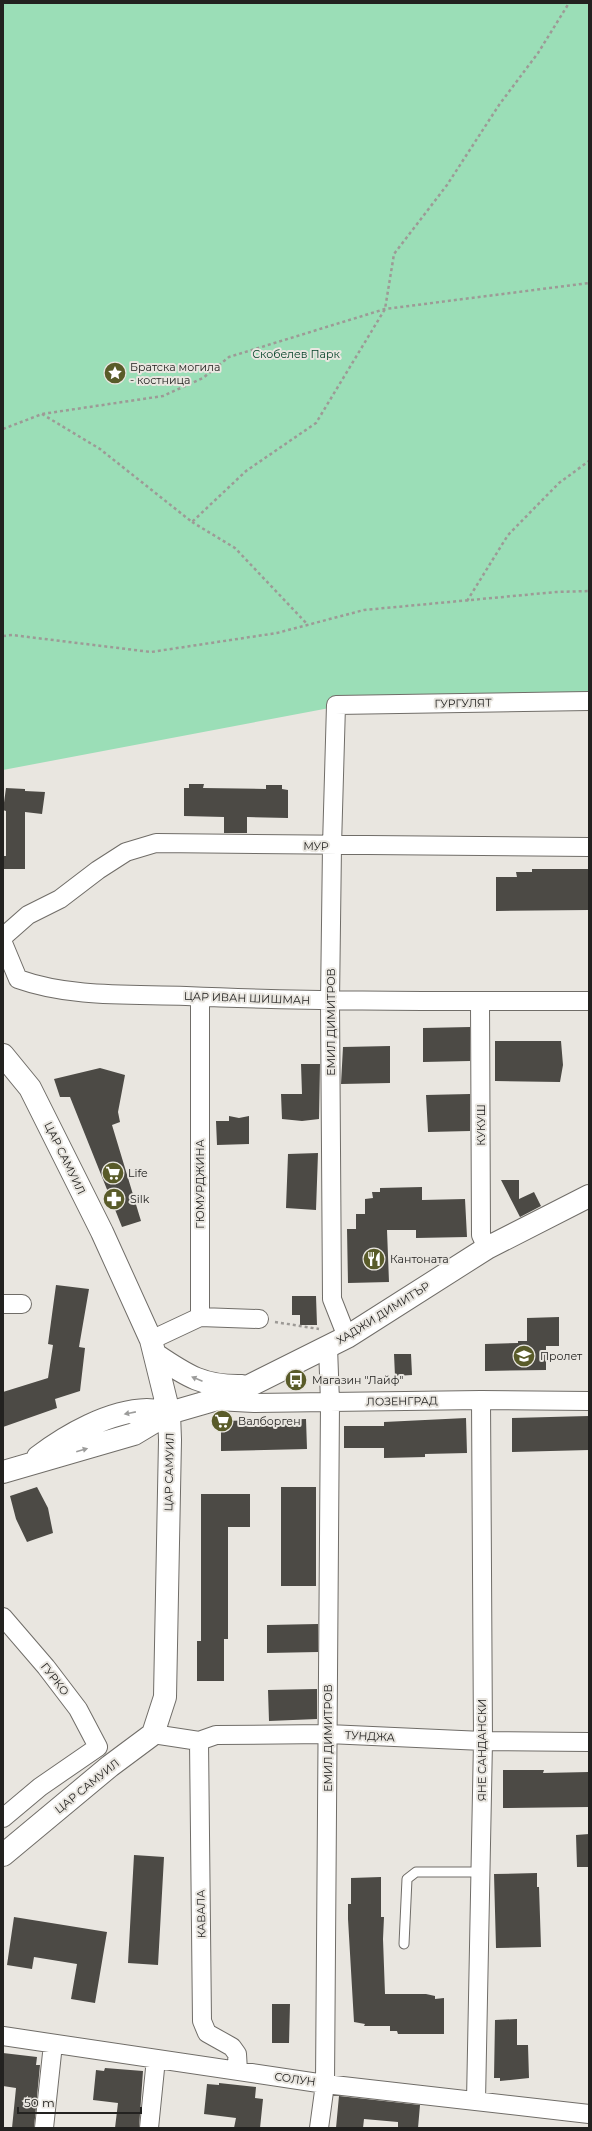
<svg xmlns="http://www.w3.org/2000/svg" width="592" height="2131" viewBox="0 0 592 2131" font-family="Montserrat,sans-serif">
<rect width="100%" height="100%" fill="#e9e6e0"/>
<path fill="#9bdeb7" d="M3,3h586v703h-249l-337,64z"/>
<path fill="#4c4a45" d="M189,784h15l-1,4 63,1v-4h16v4l6,1v28l-41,-1v16h-23v-16l-40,-1v-28h5z
M6,788l19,1v2l20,1 -3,22 -17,-2v57h-22v-13h3v-45l-3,-1z
M532,869h57v41l-93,1v-34h21l-1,-5h16z
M470,1027v34l-47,1v-34z
M495,1041h66l2,24 -3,17 -65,-1z
M390,1046v37l-49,1 2,-37z
M301,1064h19l-1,55 -17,2 -20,-2 -1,-25h21z
M100,1068l25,7 -7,37 2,10 -8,3 29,96 -19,6 -52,-130h-10l-6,-18z
M470,1094v37l-42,1 -2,-37z
M229,1116l10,2 10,-2v28l-32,1 -1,-24h13z
M318,1153l-2,57 -30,-2 2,-54z
M501,1180h18v19l15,-7 7,14 -21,11z
M422,1187v13l43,-1 2,38 -51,1v-8h-29l2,52 -41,1 -1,-54h9v-15h9v-15l8,-1 -1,-6h8v-4z
M56,1285l33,4 -10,58 6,1 -5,43 -25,8 2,9 -54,19v-35l45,-14 5,-33 -5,-1z
M292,1296h24l1,29h-17v-10h-8z
M559,1317v29h-13v24l-61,1v-27l33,-1v-2h9v-23z
M394,1354h17l1,21 -17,1z
M589,1416v34l-77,2v-34z
M466,1418l1,35 -42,1v3l-41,1v-10h-40v-22h40v-4z
M306,1419l1,30 -86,2v-30z
M37,1487l11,21 5,25 -26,9 -11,-23 -6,-23z
M281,1487h35v99h-35z
M201,1494h49v33h-22v112h-4v42h-27v-40h4z
M318,1624v28l-51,1v-28z
M317,1689v30l-48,2 -1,-31z
M503,1770h41l-1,3 46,-1v35l-86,1z
M589,1834v33h-12l-1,-32z
M134,1855l30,2 -6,108 -30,-2z
M537,1873v14h2l2,60 -45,1 -2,-74z
M381,1877v40h3l-1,22 2,55h41l9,2v3l9,-1v36h-46l-1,-3h-7v-5h-26l1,-2 -11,-2 -6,-103v-15h3v-26z
M14,1917l93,15 -12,71 -24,-4 6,-35 -43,-7 -2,12 -25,-4z
M272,2004h18l-1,39h-17z
M517,2019v26h11l1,33 -29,3v-3h-6l1,-58z
M3,2053l34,4 -1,8h4l-6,63h-22l4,-40 -13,-2z
M105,2068l38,3 -4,57h-24l3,-25 -25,-3 3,-30 8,1z
M219,2083l37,4 -1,11 8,1 -3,29h-26l2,-10 -32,-4 3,-30 12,1z
M339,2096l81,9 -2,23h-20v-6l-34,-3 -1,9h-27z"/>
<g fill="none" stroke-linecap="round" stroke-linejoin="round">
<g stroke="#706d68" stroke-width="11">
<path id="lane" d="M404,1944l3,-65 9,-7h64"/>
</g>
<g stroke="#706d68" stroke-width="20">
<path id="street" d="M3,937l25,-22 32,-16 38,-29 28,-18 30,-9 433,4
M3,943l15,36c53,19 113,15 168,17 134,6 269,5 403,5
M480,1001l1,234 6,13
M3,1304h19
M200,1317l59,2
M347,1337l-15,-38 -2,-298 2,-155 4,-141 253,-4
M151,1340l49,-23v-320
M216,1401l38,2 227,-3 108,1
M3,1617l43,50 32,42 20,38 -58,40 -37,31
M153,1734l46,7 17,-6 112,-1 155,7 106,1
M199,1741l3,280 5,12 25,14 5,7 1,17
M3,2036l322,48 264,30
M476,2101l7,-360 -2,-341
M44,2128l9,-84
M149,2128l7,-69
M319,2128l6,-44 5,-682 -2,-55"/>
</g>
<g stroke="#706d68" stroke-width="24">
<path id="secondary" d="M3,1055l27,33 72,144 49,108 18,73 1,27 -5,257 -12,37 -43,32 -107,89
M156,1355c31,21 48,32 86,31
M38,1457c29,-22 71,-46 109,-47 7,0 15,2 22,3
M3,1472l131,-38 35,-21 45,-13 35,-14 98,-49 140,-89 102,-52"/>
</g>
<path stroke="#9d9a96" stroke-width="2.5" stroke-dasharray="3 3" stroke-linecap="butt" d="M42,414l58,35 92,73 54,-51 70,-48 69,-114 9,-55 53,-69 52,-80 39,-52 31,-50
M3,429l39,-15 121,-18 40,-18 26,-21 156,-48 204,-26
M192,522l43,26 73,77
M467,601l41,-66 51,-52 30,-22
M3,636l9,-1 139,17 126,-19 87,-23 192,-18 33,-1
M275,1322l44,7"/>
<use href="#lane" stroke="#fff" stroke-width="9"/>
<use href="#street" stroke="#fff" stroke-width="18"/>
<use href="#secondary" stroke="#fff" stroke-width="22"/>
</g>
<defs><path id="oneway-solid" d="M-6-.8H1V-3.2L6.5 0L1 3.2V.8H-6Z"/></defs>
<g fill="#9c9c9b">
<use href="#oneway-solid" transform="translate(197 1379) rotate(-157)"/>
<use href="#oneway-solid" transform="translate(130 1413) rotate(169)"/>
<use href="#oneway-solid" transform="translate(82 1450) rotate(-16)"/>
</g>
<defs>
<g id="sight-disc" transform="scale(1.15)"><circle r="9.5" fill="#595b29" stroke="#e9e6e0"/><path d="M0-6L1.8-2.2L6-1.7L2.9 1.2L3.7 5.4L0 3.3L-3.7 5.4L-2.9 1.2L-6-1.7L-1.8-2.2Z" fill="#fff"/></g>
<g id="supermarket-disc" transform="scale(1.15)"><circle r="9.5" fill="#595b29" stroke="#e9e6e0"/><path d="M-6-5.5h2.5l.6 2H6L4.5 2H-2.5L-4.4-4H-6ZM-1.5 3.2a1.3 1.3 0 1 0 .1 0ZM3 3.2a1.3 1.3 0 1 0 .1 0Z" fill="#fff"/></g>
<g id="pharmacy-disc" transform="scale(1.15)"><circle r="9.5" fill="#595b29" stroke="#e9e6e0"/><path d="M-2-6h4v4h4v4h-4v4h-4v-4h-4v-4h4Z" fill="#fff"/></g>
<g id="restaurant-disc" transform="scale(1.15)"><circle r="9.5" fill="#595b29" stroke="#e9e6e0"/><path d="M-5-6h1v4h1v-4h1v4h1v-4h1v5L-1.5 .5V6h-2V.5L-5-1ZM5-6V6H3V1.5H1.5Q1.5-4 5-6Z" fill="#fff"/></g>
<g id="school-disc" transform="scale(1.15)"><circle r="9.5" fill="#595b29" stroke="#e9e6e0"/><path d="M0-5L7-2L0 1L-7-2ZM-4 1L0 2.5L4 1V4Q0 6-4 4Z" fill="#fff"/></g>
<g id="bus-disc" transform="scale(1.15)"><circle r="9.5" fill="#595b29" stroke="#e9e6e0"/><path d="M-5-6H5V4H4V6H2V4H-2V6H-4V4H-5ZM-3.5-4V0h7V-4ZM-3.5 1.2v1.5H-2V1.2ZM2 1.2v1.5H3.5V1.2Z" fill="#fff"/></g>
</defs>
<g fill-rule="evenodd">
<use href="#sight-disc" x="115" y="373"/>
<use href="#supermarket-disc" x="113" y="1173"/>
<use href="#pharmacy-disc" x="114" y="1199"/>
<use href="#restaurant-disc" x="374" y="1259"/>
<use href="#school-disc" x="524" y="1356"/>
<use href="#bus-disc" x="296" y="1380"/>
<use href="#supermarket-disc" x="222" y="1421"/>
</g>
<g text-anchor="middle" stroke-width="4" stroke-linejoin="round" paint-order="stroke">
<g font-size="11" fill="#054329" stroke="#e9e6e0">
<text x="296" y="358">Скобелев Парк</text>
</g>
<g font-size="11" fill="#232220" stroke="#e9e6e0" text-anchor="start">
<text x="130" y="371">Братска могила<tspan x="130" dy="13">- костница</tspan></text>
<text x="128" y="1177">Life</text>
<text x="130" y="1203">Silk</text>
<text x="390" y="1263">Кантоната</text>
<text x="540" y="1360">Пролет</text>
<text x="312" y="1384">Магазин "Лайф"</text>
<text x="238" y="1425">Валборген</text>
</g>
<g font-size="11" fill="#232220" stroke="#e9e6e0">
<text transform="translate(463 703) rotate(-1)" y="4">ГУРГУЛЯТ</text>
<text transform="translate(316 846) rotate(1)" y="4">МУР</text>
<text transform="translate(247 998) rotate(2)" y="4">ЦАР ИВАН ШИШМАН</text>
<text transform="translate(331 1022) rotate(-90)" y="4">ЕМИЛ ДИМИТРОВ</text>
<text transform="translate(481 1125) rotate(-90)" y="4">КУКУШ</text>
<text transform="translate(65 1158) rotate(64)" y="4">ЦАР САМУИЛ</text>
<text transform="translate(200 1184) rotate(-90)" y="4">ГЮМУРДЖИНА</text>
<text transform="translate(383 1313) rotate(-32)" y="4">ХАДЖИ ДИМИТЪР</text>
<text transform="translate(402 1401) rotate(-1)" y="4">ЛОЗЕНГРАД</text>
<text transform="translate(169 1472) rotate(-89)" y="4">ЦАР САМУИЛ</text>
<text transform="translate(55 1679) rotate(52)" y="4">ГУРКО</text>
<text transform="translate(370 1736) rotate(3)" y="4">ТУНДЖА</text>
<text transform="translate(328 1738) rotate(-90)" y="4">ЕМИЛ ДИМИТРОВ</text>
<text transform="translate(482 1750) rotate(-90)" y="4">ЯНЕ САНДАНСКИ</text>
<text transform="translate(87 1786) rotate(-39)" y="4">ЦАР САМУИЛ</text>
<text transform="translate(201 1914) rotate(-91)" y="4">КАВАЛА</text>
<text transform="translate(295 2079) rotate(8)" y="4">СОЛУН</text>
</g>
</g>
<rect width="592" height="2131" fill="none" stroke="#232220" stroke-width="8"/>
<path d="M18 2107v6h123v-6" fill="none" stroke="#232220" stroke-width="2"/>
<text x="24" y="2107" font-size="12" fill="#232220" stroke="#e9e6e0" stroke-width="3" paint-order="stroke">50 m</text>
</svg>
